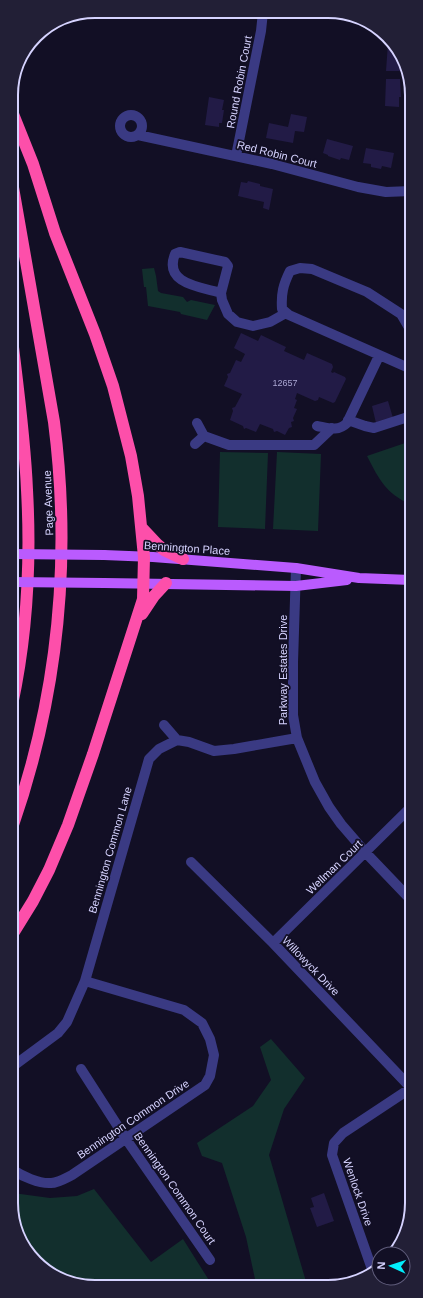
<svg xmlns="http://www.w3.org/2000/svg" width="423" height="1298" viewBox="0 0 423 1298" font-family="Helvetica,sans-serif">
<rect width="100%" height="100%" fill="#120f25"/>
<path fill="#122f2d" d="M154,268l2,8 2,15 3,2 22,4 4,5 4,-2 24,5 -8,15 -26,-6 -1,-2 -32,-6 -2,-19h-2l-2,-18z
M411,441v64c-26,-13 -31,-24 -44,-49z
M220,452l48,1 -3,76 -47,-2z
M277,452l44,2 -3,77 -45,-2z
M271,1039l34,39 -21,31 -15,46 38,130h-54l2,-6 -9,-42 -24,-74 -20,-7 -5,-13 56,-37 18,-26 -11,-33z
M94,1189l57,73 32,-23 29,46h-133l-43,-23 -23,-43v-26l37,5 27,-2z"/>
<path fill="#221b46" d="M388,43h3l10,19v9h-15z
M386,79h14l1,18h-2v10l-14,-1z
M209,97l15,3 -2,10h2l-2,13h-3v4l-14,-2z
M291,114l16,3 -3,15 -9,-1 -2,12 -27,-5 3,-15 19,4z
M327,139l26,7 -4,14 -8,-2 -1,2 -12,-4v-1l-5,-2z
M366,148l28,5 -3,15 -9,-2 -1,3 -10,-2v-3l-8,-1z
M248,181l12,3v2l13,3 -4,21 -6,-2 1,-6 -26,-6 3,-14 6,1z
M241,333l17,8 3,-6 25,12 -2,4 20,9 3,-7 25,11 1,3 -2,5 2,1 1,-1 11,5 1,2 -11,23 -2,1 -14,-6 -1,3 -3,1 -18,-8 -2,6 2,1 -3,8 3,1 -4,9 1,3 -3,1 1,5 -3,1 -4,7 -8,-4 -3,1 -1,-3 -13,-5 -4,8 -10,-4 -2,1 -1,-3 -13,-6 3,-9 -1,-3 3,-1 7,-13 -18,-8 4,-9 -1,-3 3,-1 6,-13 5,2 4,-8 -11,-6z
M388,401l5,17 -17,5 -4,-17z
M324,1193l10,28 -17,6 -7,-19 4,-1 -3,-9z"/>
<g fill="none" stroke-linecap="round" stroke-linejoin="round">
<path stroke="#3a3a83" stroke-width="10" d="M120 126a11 11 0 1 1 22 0a11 11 0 1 1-22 0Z
M138,135l134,29 86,23 28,5 25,-1
M236,156l25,-125 2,-19
M221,293c-20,-6 -58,-9 -46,-39l5,-2 45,10 3,4 -7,27 1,7 6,14 9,8 16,4 17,-4 16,-9
M411,331l-10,-17 -34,-22 -55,-23 -12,-1 -10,3c-7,14 -9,23 -8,38l7,6 122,54
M348,420l17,6 9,2 37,-12
M197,423l7,13 25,9h85l18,-17
M317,426c11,2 21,6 30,-3l32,-67
M195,444l9,-8
M296,568l-3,94v53l4,23 18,44 14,25 12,17 25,29 45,47
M164,725l13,15 12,2 25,9 20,-2 63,-11
M191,862l82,81 139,146
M273,943l138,-136
M85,981l64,-222 10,-10 18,-9
M12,1067l46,-34 9,-11 18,-41 99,29 18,13 8,16 4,16 -4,21 -5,9 -133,90c-6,3 -14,8 -21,8 -12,1 -29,-7 -38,-13
M81,1069l45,70 84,121
M372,1269l-40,-114 2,-12 9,-10 68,-45"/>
<path stroke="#ba5bfe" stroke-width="10" d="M104,555l49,2 143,11 63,10 52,2
M104,583l192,3 51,-6"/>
<path stroke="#fd4faa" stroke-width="12" d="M11,109l22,55 22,69 40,101 18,52 18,70 7,40 6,61 -1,42 -50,155 -25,71 -19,45 -16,31 -21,34
M11,176l43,246c18,140 4,274 -42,406
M12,339c6,50 13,101 15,151 4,72 0,145 -15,215
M142,528l15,16 7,6 19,9
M142,614l12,-18 12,-13"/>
<path stroke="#ba5bfe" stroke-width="10" d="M12,554l92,1
M12,582l92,1"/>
</g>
<g text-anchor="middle" stroke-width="3.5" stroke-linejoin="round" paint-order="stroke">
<g font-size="9" fill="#a9a5d1">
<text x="285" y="386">12657</text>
</g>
<g font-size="11" fill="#d6d3ff" stroke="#120f25">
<text transform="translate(239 82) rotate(-79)" y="4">Round Robin Court</text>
<text transform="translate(277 154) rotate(14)" y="4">Red Robin Court</text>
<text transform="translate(48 503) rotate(-92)" y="4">Page Avenue</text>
<text transform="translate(187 548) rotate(4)" y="4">Bennington Place</text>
<text transform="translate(283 670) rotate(-90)" y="4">Parkway Estates Drive</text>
<text transform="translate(110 850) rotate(-74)" y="4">Bennington Common Lane</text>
<text transform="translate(334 867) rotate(-44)" y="4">Wellman Court</text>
<text transform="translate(311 966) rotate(46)" y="4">Willowyck Drive</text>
<text transform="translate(133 1119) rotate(-34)" y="4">Bennington Common Drive</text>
<text transform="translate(175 1188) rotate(55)" y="4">Bennington Common Court</text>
<text transform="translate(358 1192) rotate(71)" y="4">Wenlock Drive</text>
</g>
</g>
<path d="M0 0H423V1298H0ZM95 18H328A77 77 0 0 1 405 95V1203A77 77 0 0 1 328 1280H95A77 77 0 0 1 18 1203V95A77 77 0 0 1 95 18Z" fill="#221f36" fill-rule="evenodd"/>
<path fill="none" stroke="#d6d3ff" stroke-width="2" d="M95 18H328A77 77 0 0 1 405 95V1203A77 77 0 0 1 328 1280H95A77 77 0 0 1 18 1203V95A77 77 0 0 1 95 18Z"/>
<g transform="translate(391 1266) rotate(273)"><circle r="19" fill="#120f25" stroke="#605d7c"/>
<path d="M0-3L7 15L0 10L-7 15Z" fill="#02edfb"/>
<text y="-6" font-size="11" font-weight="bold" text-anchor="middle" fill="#d6d3ff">N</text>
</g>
</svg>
